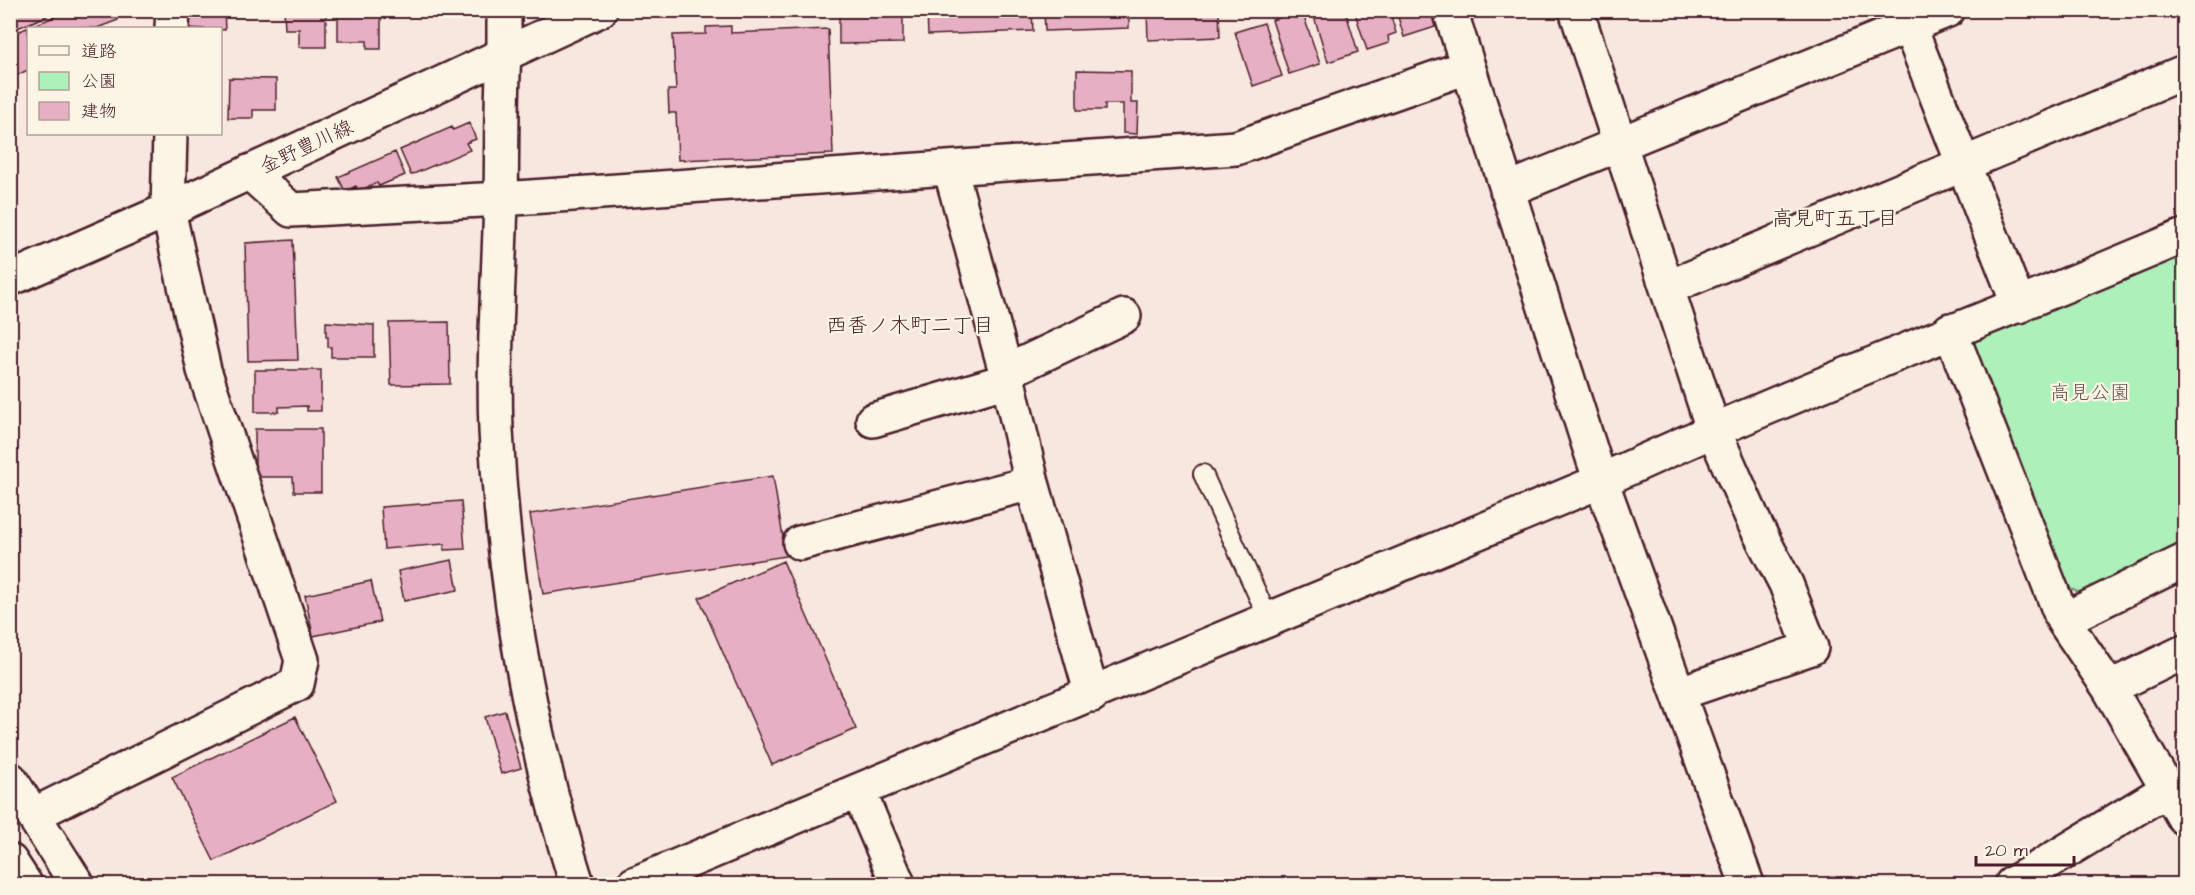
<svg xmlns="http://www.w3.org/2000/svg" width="2195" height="895" viewBox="0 0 2195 895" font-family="'Architects Daughter','Klee One',sans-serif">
<rect width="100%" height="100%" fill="#f8e7de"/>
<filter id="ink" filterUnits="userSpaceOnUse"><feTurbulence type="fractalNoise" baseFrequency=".0167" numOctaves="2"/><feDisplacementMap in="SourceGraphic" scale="12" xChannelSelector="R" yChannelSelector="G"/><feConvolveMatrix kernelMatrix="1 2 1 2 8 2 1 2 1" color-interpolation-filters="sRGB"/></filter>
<g filter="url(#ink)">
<path fill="#aef0ba" stroke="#7c8872" stroke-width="1.5" d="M2184,250v293l-104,50 -10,-5 -102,-241 4,-9z"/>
<path fill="#e7afc3" stroke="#4a1f2b" stroke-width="1.5" d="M10,10h35l2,6 -32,13z
M71,10h43l4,10 -21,8h-69v42l-18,8v-43z
M187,10h37l1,20 -38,-2z
M284,10h42v37h-27v-18h-14z
M338,10h43v39h-14v-8h-29z
M839,10h64v33l-64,1z
M927,10h105l1,21 -105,4z
M1044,10h85v18l-84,3z
M1147,10h72l1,27 -72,3z
M1312,10h33l13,42 -30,10z
M1354,10h35l7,23 -8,3 1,7 -22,7z
M1396,10h34l5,17 -31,10z
M1302,11l18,53 -31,10 -17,-54z
M1264,23l18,53 -29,10 -18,-54z
M731,26v7l97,-4 5,125 -155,6 -2,-47h-7l-1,-23h8l-3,-55 33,-1v-7z
M1077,70l54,1v32h7l-1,31 -14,-1v-29h-18v6h-28z
M229,78l47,1v31h-23v8h-25z
M469,123l7,16 -10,4 4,7 -59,25 -11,-25 52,-23 1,3z
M395,152l10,23 -26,11 -2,-3 -19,8 -2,-5 -11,5 -7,-14z
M293,240l5,120 -50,1 -3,-118z
M326,322l48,3v32h-43v-10h-3v-10h-2z
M449,322l1,62 -59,1 -2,-62z
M255,370h66v41h-14v-5l-28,1v5h-24z
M255,429h66v63h-27l-1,-15h-38z
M773,476l13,80 -243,38 -13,-80z
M461,501l4,48 -21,1v-6l-60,5 -3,-42z
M452,560l6,30 -54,11 -6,-30z
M783,561l73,168 -84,36 -73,-167z
M371,581l9,41 -67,14 -8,-41z
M505,711l16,57 -20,6 -16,-57z
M295,717l42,84 -123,60 -42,-84z"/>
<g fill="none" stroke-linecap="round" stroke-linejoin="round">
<g stroke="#4a1f2b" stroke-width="22">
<path id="lane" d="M1203,474l66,146"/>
</g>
<g stroke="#4a1f2b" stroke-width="38">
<path id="street" d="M1450,10l144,451 153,423
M1576,10l137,419 42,95 31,60 25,64 -131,45
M1903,10l116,296
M172,28l1,-18
M504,54c-3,49 -2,97 -3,145 -2,77 -8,154 -5,231 7,154 35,308 81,454
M950,168l56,204 26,111 60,212
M249,172l42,38 210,-11 735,-51 231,-81
M1507,190l441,-180
M1667,288l517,-216
M1950,330l113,290 46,68 75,130
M1006,372l118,-56
M873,420l135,-40
M800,543l232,-60
M2063,620l121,-59
M2109,688l75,-36
M859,792l39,92
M33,815l264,-131 5,-24 -98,-290 -36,-160 2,-76
M634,884l967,-403c191,-89 389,-162 583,-245
M2012,884l156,-95"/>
</g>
<g stroke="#4a1f2b" stroke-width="38">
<path id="secondary" d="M504,54v-44
M10,279l158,-69 432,-200
M10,779l67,105
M10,861l15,23"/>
</g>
<use href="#lane" stroke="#fcf5e5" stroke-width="18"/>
<use href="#street" stroke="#fcf5e5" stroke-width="33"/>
<use href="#secondary" stroke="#fcf5e5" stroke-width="33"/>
</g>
</g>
<g text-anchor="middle" stroke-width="4.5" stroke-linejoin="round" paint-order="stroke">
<g font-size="20" fill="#4a1f2b" stroke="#fcf5e5">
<text transform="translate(306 146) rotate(-25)" y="7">金野豊川線</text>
</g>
<g font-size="20" fill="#63534f" stroke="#fcf5e5">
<text x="2090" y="399">高見公園</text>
</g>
<g font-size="21" fill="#4a1f2b" stroke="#fcf5e5">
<text x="1835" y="225">高見町五丁目</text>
<text x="910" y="332">西香ノ木町二丁目</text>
</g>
</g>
<rect width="2195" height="895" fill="none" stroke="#fcf5e5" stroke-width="36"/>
<rect x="18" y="18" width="2159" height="859" fill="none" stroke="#4a1f2b" stroke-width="2" filter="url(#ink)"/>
<rect x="27" y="27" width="195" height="108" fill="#fcf5e5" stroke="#b59f9b" stroke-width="1.5"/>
<rect x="39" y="46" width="30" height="9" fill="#fcf5e5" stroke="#b59f9b" stroke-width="1.5"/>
<text x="81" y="57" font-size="18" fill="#4a1f2b">道路</text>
<rect x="39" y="72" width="30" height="18" fill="#aef0ba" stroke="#b59f9b" stroke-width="1.5"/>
<text x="81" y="87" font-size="18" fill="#4a1f2b">公園</text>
<rect x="39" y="102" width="30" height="18" fill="#e7afc3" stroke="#b59f9b" stroke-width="1.5"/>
<text x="81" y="117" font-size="18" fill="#4a1f2b">建物</text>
<path d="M1976 856v9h98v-9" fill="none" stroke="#4a1f2b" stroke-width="3"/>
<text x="1985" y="856" font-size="18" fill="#4a1f2b" stroke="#fcf5e5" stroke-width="4.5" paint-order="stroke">20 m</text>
</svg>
